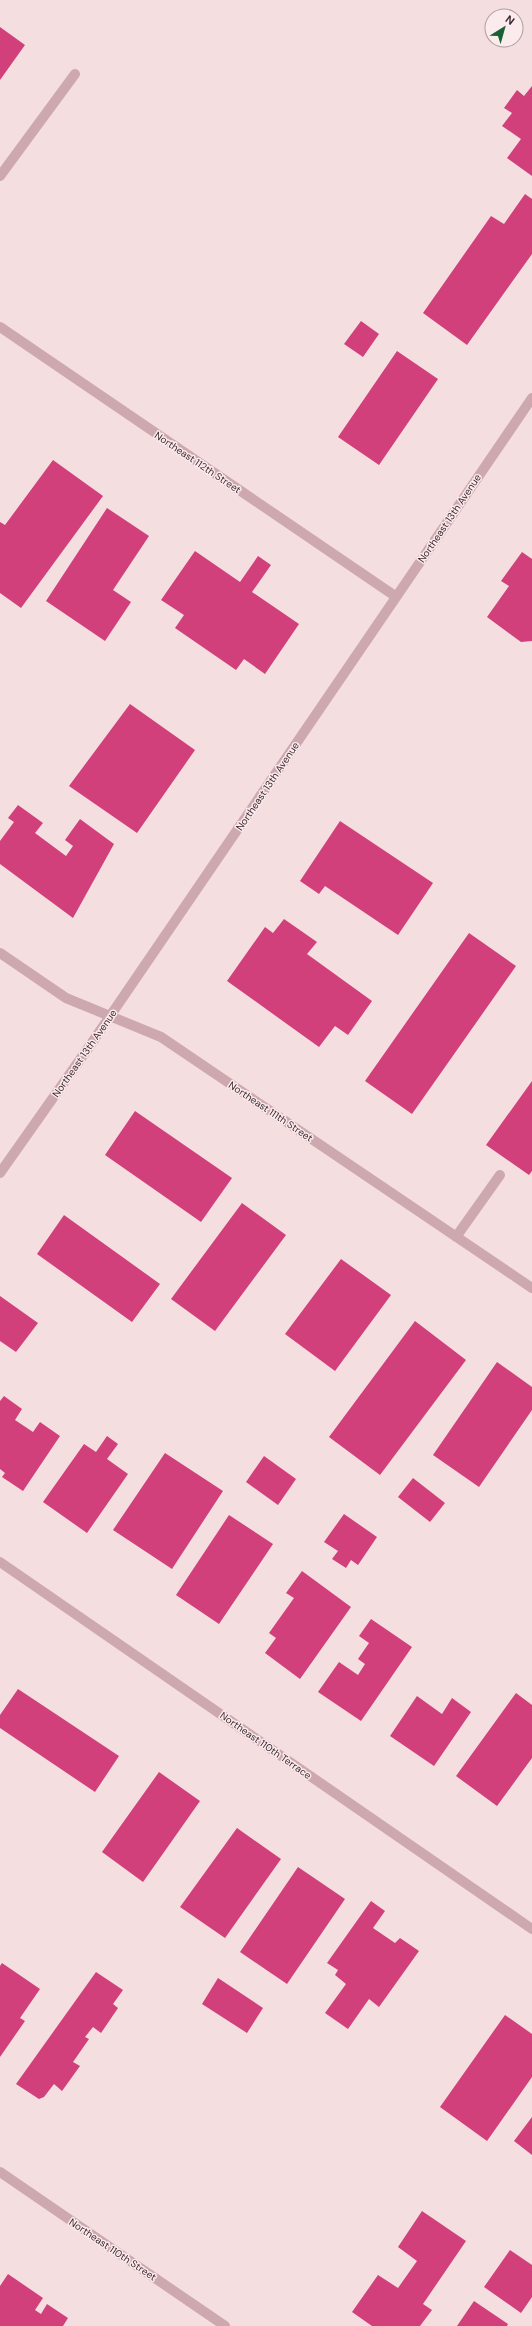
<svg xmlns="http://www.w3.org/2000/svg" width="532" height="2326" viewBox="0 0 532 2326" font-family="'DM Sans',sans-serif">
<rect width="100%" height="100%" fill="#f5dee0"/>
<path fill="#d1407a" d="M0,27l25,18 -25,35z
M532,86v90l-25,-18 14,-19 -19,-13 10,-13 -8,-5 13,-18 7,6z
M525,194l7,5v55l-65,91 -44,-32 68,-97 13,8z
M361,321l18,13 -16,23 -19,-13z
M397,351l41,28 -59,86 -41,-28z
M53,460l50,36 -82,112 -21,-15v-71l5,3z
M107,508l42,28 -36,54 18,12 -26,39 -59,-40z
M195,551l45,31 18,-26 13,9 -19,27 47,32 -34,50 -21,-15 -8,11 -61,-42 9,-13 -23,-15z
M522,552l10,7v82l-11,1 -34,-25 22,-31 -8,-5z
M130,704l65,46 -58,83 -68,-47z
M18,805l25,18 -8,10 31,23 7,-10 -8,-6 15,-21 34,25 -41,74 -73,-54v-23l14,-19 -6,-4z
M340,821l93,62 -35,52 -73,-49 -6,8 -19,-13z
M284,919l33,23 -10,12 65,47 -24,34 -13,-9 -16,21 -92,-66 38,-54 8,6z
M469,933l47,33 -104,148 -47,-33z
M532,1081v90l-3,4 -43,-30z
M135,1111l97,67 -31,44 -96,-67z
M242,1203l44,32 -71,96 -44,-32z
M64,1215l96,69 -28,38 -95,-68z
M341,1259l50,36 -56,76 -50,-37z
M0,1296l38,27 -22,29 -16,-11z
M415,1321l51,39 -86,115 -51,-38z
M497,1362l35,25v23l-53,77 -46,-32z
M4,1396l18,13 -7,11 18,12 7,-10 20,14 -37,55 -21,-14 3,-4 -5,-4v-68z
M107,1436l11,8 -11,15 21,15 -41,59 -44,-31 41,-58 12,8z
M165,1453l58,38 -51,78 -59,-39z
M264,1456l32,23 -18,26 -32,-23z
M413,1478l32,25 -15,19 -32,-25z
M344,1514l33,23 -19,28 -7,-5 -5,8 -14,-9 6,-8 -14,-9z
M229,1515l44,29 -54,80 -43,-29z
M302,1571l49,36 -51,72 -35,-26 11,-15 -7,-5 25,-35 -8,-5z
M371,1619l41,28 -51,74 -43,-29 21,-30 19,13 7,-11 -7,-5 11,-16 -10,-7z
M18,1689l101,67 -24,36 -95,-64v-13z
M516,1693l16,12v53l-35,48 -41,-30z
M417,1696l25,18 10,-16 19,14 -37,54 -44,-30z
M159,1772l41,29 -57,81 -41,-30z
M237,1828l44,31 -56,79 -45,-31z
M298,1867l47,32 -58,85 -47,-32z
M371,1901l14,10 -12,17 22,15 5,-5 19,13 -40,56 -10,-8 -21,30 -23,-16 21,-29 -11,-9 3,-5 -11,-7z
M2,1963l38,26 -20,29 5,3 -25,36v-91z
M96,1972l27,18 -10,14 5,4 -17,25 -8,-6 -8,10 4,2 -16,23 7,4 -18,25 -8,-7 -10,13 -5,2 -23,-15z
M218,1978l45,30 -16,25 -45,-29z
M505,2015l27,19v43l-45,64 -47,-34z
M532,2117v38l-18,-14z
M422,2211l44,30 -43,63 9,6 -12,16h-48l-20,-14 26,-37 20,13 19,-27 -19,-14z
M510,2250l22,15v32l-11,16 -37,-26z
M8,2274l35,24 -8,12 6,4 6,-10 21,14 -5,8h-63v-40z
M474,2301l34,23 -1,2h-50z"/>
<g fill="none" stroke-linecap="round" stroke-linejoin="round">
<path stroke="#cea8af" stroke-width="10" d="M0,176l75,-102
M0,327l395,269
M0,953l66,45 95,39 371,251
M0,1173l91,-129 441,-646
M456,1237l44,-62
M0,1562l532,367
M0,2172l225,154"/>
</g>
<g text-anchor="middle" stroke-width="3" stroke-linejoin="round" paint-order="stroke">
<g font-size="10" fill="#3b292f" stroke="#fcebed">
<text transform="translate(198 462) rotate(34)" y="4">Northeast 112th Street</text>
<text transform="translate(449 518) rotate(-56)" y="4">Northeast 13th Avenue</text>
<text transform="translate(267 786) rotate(-56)" y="4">Northeast 13th Avenue</text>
<text transform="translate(84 1053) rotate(-55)" y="4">Northeast 13th Avenue</text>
<text transform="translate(271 1111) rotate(34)" y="4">Northeast 111th Street</text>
<text transform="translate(266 1745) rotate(35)" y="4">Northeast 110th Terrace</text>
<text transform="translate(113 2249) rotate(34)" y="4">Northeast 110th Street</text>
</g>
</g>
<g transform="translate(504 28) rotate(37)"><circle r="19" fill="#fcebed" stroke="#af9da1"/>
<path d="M0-3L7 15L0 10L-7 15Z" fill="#1a6037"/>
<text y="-6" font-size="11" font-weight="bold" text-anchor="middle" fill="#3b292f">N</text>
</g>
</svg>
